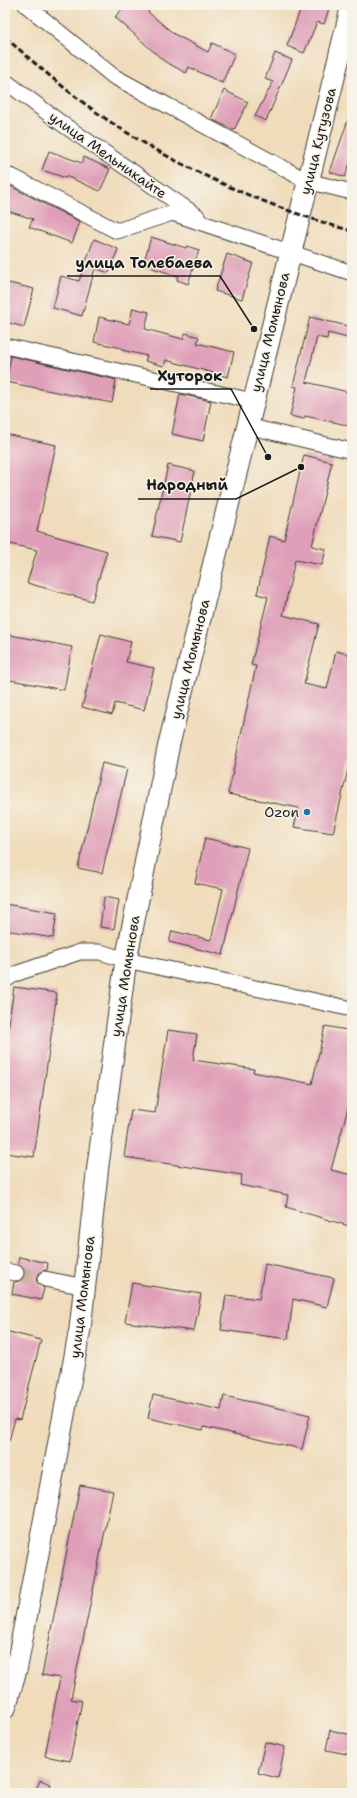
<svg xmlns="http://www.w3.org/2000/svg" width="357" height="1798" viewBox="0 0 357 1798" font-family="'Shantell Sans',sans-serif">
<rect width="100%" height="100%" fill="#f7f3e8"/>
<filter id="ink" filterUnits="userSpaceOnUse"><feTurbulence type="fractalNoise" baseFrequency=".025" numOctaves="2"/><feDisplacementMap in="SourceGraphic" scale="8" xChannelSelector="R" yChannelSelector="G"/><feConvolveMatrix kernelMatrix="1 2 1 2 8 2 1 2 1" color-interpolation-filters="sRGB"/></filter>
<filter id="wash" filterUnits="userSpaceOnUse"><feTurbulence type="fractalNoise" baseFrequency=".012" numOctaves="4" result="noise"/><feDisplacementMap in="SourceGraphic" scale="16" xChannelSelector="R" yChannelSelector="G"/><feGaussianBlur stdDeviation="0.9" result="paint"/><feColorMatrix in="noise" values="0 0 0 0 0 0 0 0 0 0 0 0 0 0 0 0 0 1.4 0 .05"/><feComposite in="paint" operator="in"/></filter>
<g filter="url(#wash)">
<rect width="100%" height="100%" fill="#f0dcbb"/>
<g id="blocks">
<path fill="#df9fb8" d="M126,5h17l6,5 -1,2 26,22 34,18 4,-9 23,11 -13,29 -33,-16 -3,6 -22,-12 -49,-44z
M302,5h28l-6,19 -7,-2 -13,31 -17,-7z
M275,53l17,7 -26,61 -11,-5 18,-34 -8,-3z
M224,90l24,12 -14,28 -23,-11z
M350,114l2,1v43l-7,19 -15,-5z
M49,151l33,12 2,-6 26,12 -10,22 -34,-15v2l-24,-8z
M8,185l72,37 -8,21 -43,-16 4,-8 -28,-9v-17z
M151,237l35,11 1,-2 12,4 -11,34 -11,-4 1,-4 -35,-11z
M94,239l24,10 -9,24 -14,-5 -13,48 -29,-8 8,-32 18,5z
M227,254l26,9 -11,36 -27,-8z
M5,282l29,7 -10,38 -19,-5z
M133,308l16,4 -4,17 38,10 2,-6 14,4 -2,6 37,9 -6,25 -62,-17 -2,6 -19,-5 2,-5 -25,-6v-2l-28,-6 5,-25 30,7z
M310,317l42,10v12l-24,-6 -1,6 -10,-2 -11,45 46,11v33l-47,-10 -1,3 -14,-3 7,-29 -4,-1z
M11,356l105,24 -4,23 -106,-21z
M180,394l31,7 -8,40 -31,-7z
M5,434l51,11 -19,86 70,20 -15,50 -65,-18 10,-33 -32,-7z
M304,455l28,7 -20,84 14,3 -4,16 -27,-5 -12,55 36,9 -15,60 23,5 9,-38 16,4v98l-19,80 -39,-6 5,-19 -71,-14 28,-128 -5,-1 17,-68 -11,-3 13,-58 14,4z
M168,465l27,6 -15,71 -28,-6z
M5,634l67,13 -8,43 -59,-11z
M101,634l30,8 -5,20 28,6 -10,42 -29,-7 -3,12 -30,-8z
M102,763l25,6 -25,104 -24,-5z
M205,838l43,10 -25,107 -54,-13 3,-11 39,9 12,-51 -28,-6z
M104,897l15,3 -5,29 -14,-2z
M5,904l52,9 -4,25 -48,-8z
M14,987l43,6 -23,164 -29,-4v-101z
M325,1026l27,5v62l-21,77 21,5v52l-66,-20 2,-12 -48,-10 2,-10 -118,-18 7,-47 24,3 13,-83 29,4 -4,26 61,9 -1,3 59,12z
M19,1257l29,6 -1,7 -5,1 -6,6 1,5 7,6 -3,12 -29,-6 2,-12 5,-1 6,-6 -1,-5 -6,-6z
M265,1264l69,14 -7,29 -34,-8 -5,40 -67,-9 5,-35 33,4z
M132,1283l69,11 -7,37 -69,-9z
M5,1331l36,9 -21,80 -5,-1 -6,22 -4,-1z
M153,1395l68,15 3,-14 86,19 -8,34 -98,-22 -1,3 -55,-12z
M80,1485l33,6 -42,208 11,2 -12,60 -25,-5 15,-78 -18,-3z
M330,1730l22,5v20l-26,-5z
M265,1742l20,5 -7,31 -20,-5z
M40,1780l11,4 -3,9h-13z"/>
</g>
</g>
<g filter="url(#ink)">
<use href="#blocks" fill-opacity="0" stroke="#3c3934" stroke-width="1"/>
<g fill="none" stroke-linecap="round" stroke-linejoin="round">
<path stroke="#c6b69b" stroke-width="15" stroke-dasharray="15 8" stroke-linecap="butt" d="M16,1273l29,6"/>
<g stroke="#3c3934" stroke-width="17">
<path id="minor" d="M26,5l87,71 194,105 45,11
M5,81l56,42 136,93
M5,175l8,2 104,54 55,-18 180,60
M5,346l248,55
M247,426l105,25
M5,980l10,-6 65,-22h20l26,8 226,49
M5,1271l11,2
M45,1279l40,8"/>
</g>
<g stroke="#3c3934" stroke-width="23">
<path id="secondary" d="M5,1708l12,-42 63,-337 18,-164 28,-205 43,-216 183,-739"/>
</g>
<use href="#minor" stroke="#fff" stroke-width="15"/>
<use href="#secondary" stroke="#fff" stroke-width="21"/>
<path stroke="#1c1c1c" stroke-width="3" stroke-dasharray="6 3" stroke-linecap="butt" d="M5,37c34,30 67,59 104,84 74,49 158,86 243,110"/>
</g>
</g>
<circle fill="#1f6fb2" stroke="#f7f3e8" stroke-width="1.5" cx="307" cy="812" r="4"/>
<g text-anchor="middle" stroke-width="3" stroke-linejoin="round" paint-order="stroke">
<g font-size="14" fill="#1c1c1c" stroke="#f7f3e8">
<text transform="translate(318 141) rotate(-76)" y="5">улица Кутузова</text>
<text transform="translate(108 155) rotate(35)" y="5">улица Мельникайте</text>
<text transform="translate(270 332) rotate(-76)" y="5">улица Момынова</text>
<text transform="translate(190 659) rotate(-76)" y="5">улица Момынова</text>
<text transform="translate(125 976) rotate(-81)" y="5">улица Момынова</text>
<text transform="translate(82 1297) rotate(-83)" y="5">улица Момынова</text>
</g>
<g font-size="14" fill="#1c1c1c" stroke="#f7f3e8" text-anchor="end">
<text x="299" y="817">Ozon</text>
</g>
</g>
<path fill="none" stroke="#1c1c1c" stroke-width="1.5" d="M254 329L220 276H67M268 457L231 389H150M301 467L236 499H138"/>
<g fill="#1c1c1c" stroke="#f7f3e8" stroke-width="1.5">
<circle cx="254" cy="329" r="4"/>
<circle cx="268" cy="457" r="4"/>
<circle cx="301" cy="467" r="4"/>
</g>
<g font-size="15" text-anchor="middle" font-weight="bold" fill="#1c1c1c" stroke="#f7f3e8" stroke-width="3" stroke-linejoin="round" paint-order="stroke">
<text x="144" y="268">улица Толебаева</text>
<text x="190" y="381">Хуторок</text>
<text x="187" y="490">Народный</text>
</g>
<rect width="357" height="1798" fill="none" stroke="#f7f3e8" stroke-width="20"/>
</svg>
